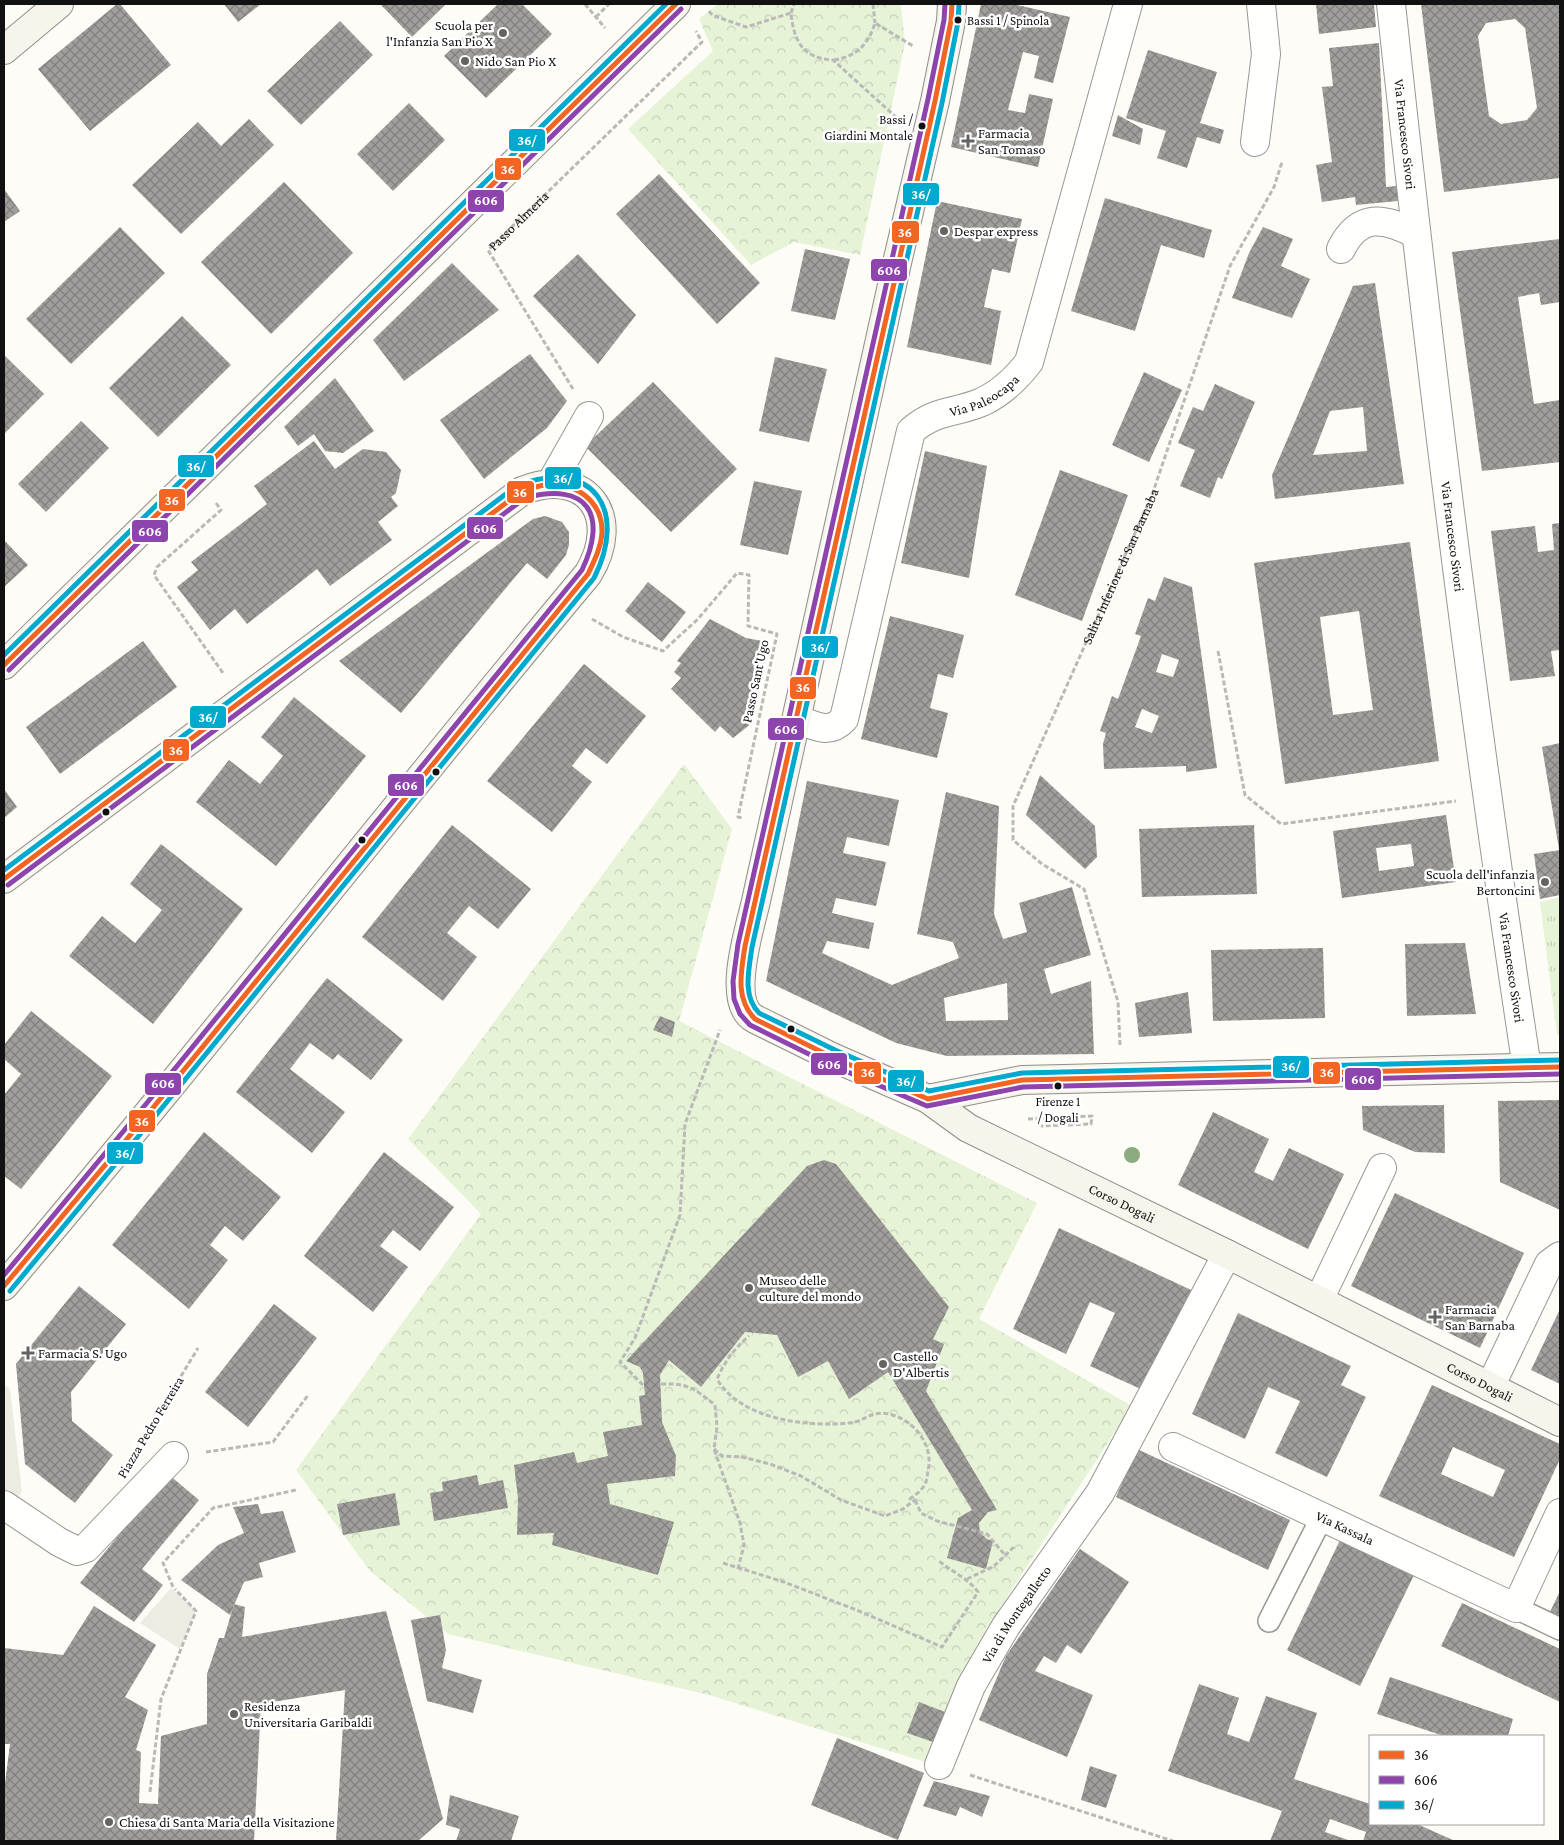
<svg xmlns="http://www.w3.org/2000/svg" width="1564" height="1845" viewBox="0 0 1564 1845" font-family="'Crimson Pro',serif">
<defs>
<pattern id="grass-tufts" width="24" height="20" patternUnits="userSpaceOnUse" patternTransform="scale(1.25)"><rect width="24" height="20" fill="#e7f3d7"/><path d="M3 7l-1-3M5 7V3M7 7l1-3M15 17l-1-3M17 17v-4M19 17l1-3" fill="none" stroke="#c5cfb8"/></pattern>
<pattern id="park-crowns" width="20" height="18" patternUnits="userSpaceOnUse" patternTransform="scale(1.25)"><rect width="20" height="18" fill="#e7f3d7"/><path d="M2 6a3 3 0 1 1 6 0M12 15a3 3 0 1 1 6 0" fill="none" stroke="#c5cfb8"/></pattern>
<pattern id="building-cross-hatch" width="8" height="8" patternUnits="userSpaceOnUse" patternTransform="scale(1.25)"><rect width="8" height="8" fill="#a19f9c"/><path d="M0 0l8 8M0 8l8-8" fill="none" stroke="#82807e"/></pattern>
</defs>
<rect width="100%" height="100%" fill="#fdfcf7"/>
<path fill="url(#grass-tufts)" d="M1560,897v138h-3l-17,-133z"/>
<path fill="url(#park-crowns)" d="M718,4h181l2,2 4,37 -45,212 -66,-13 -43,23 -123,-136 85,-78 -14,-32z
M684,764l48,65 -53,192 358,182 -58,116 153,87 -131,200 -39,74 -37,82 -216,-67 -261,-61 -78,-63 -74,-101 185,-256 -73,-75z"/>
<path fill="#edebe2" d="M4,1385l6,4 12,103 -18,19z
M171,1588l25,23 -16,38 -40,-26z"/>
<path fill="url(#building-cross-hatch)" fill-rule="evenodd" d="M117,4h3l51,61 -81,66 -52,-62z
M224,4h37l-23,18z
M380,4h66l-34,33z
M498,4h24l30,30 -66,64 -42,-42z
M981,4h32l57,13 -17,66 -19,-5 5,-22 -16,-4 -15,58 17,3 4,-19 24,5 -15,68 -87,-20z
M1316,4h58l2,23 -57,7z
M1421,4h139v174l-116,14zM1515,19l10,9 12,80 -10,12 -26,4 -12,-8 -11,-80 8,-13z
M340,21l33,34 -72,70 -34,-34z
M1379,43l7,144 20,-2 2,15 -52,5 -1,-8 -33,5 -6,-37 16,-3 -10,-75 11,-1 -4,-38z
M1148,50l69,22 -17,51 24,7 -4,14 -23,-7 -10,31 -30,-10 9,-27 -40,-13z
M409,103l36,37 -52,51 -36,-37z
M1118,115l25,14 -3,16 -28,-9z
M249,119l25,26 -93,89 -49,-49 66,-63 23,24z
M659,174l101,109 -43,41 -101,-110z
M284,182l69,71 -82,81 -70,-72z
M4,189l16,22 -16,11z
M1105,198l107,32 -8,28 -43,-13 -26,86 -64,-20z
M937,201l85,18 -12,54 -18,-4 -8,38 17,4 -10,54 -84,-18z
M120,227l45,46 -94,91 -45,-45z
M1263,227l30,12 -12,27 29,13 -18,39 -60,-20 17,-45z
M1560,239v63l-19,3 -2,-12 -21,4 16,107 26,-4v62l-78,9 -30,-219z
M805,249l45,10 -15,61 -44,-9z
M578,254l58,61 -38,49 -65,-68z
M452,263l47,47 -95,71 -31,-41z
M1375,283l29,201 -129,15 -3,-24 81,-189zM1363,407l4,44 -54,4 17,-44z
M182,316l49,49 -73,72 -49,-49z
M530,354l37,47 -20,27 -63,51 -44,-59z
M4,355l40,39 -40,40z
M775,357l52,12 -18,73 -50,-11z
M1144,372l38,18 -33,72 -37,-17z
M335,378l39,53 -31,22 -18,-2 -11,-17 -16,12 -14,-19z
M653,382l84,87 -66,63 -86,-86z
M1215,384l40,18 -33,77 -4,-2 -8,21 -30,-12 15,-36 -17,-7 15,-36 10,4z
M81,421l28,27 -63,64 -28,-28z
M314,441l21,28 28,-20 23,3 15,18 -5,23 -5,4 7,9 -20,16 14,18 -62,46 -13,-17 -70,55 -12,-15 -25,21 -33,-43 21,-17 -7,-8 76,-58 -13,-18z
M925,451l62,15 -18,112 -68,-15z
M1060,470l68,25 -46,126 -67,-26z
M754,481l48,10 -14,64 -48,-10z
M545,516l17,6 7,10v13l-3,10 -19,24 -20,-16 -126,150 -62,-52 194,-142z
M1560,523v127l-9,1 4,25 -45,5 -19,-150 44,-5 3,26 16,-2 -2,-26z
M4,540l24,25 -24,22z
M1410,542l29,219 -154,23 -31,-221zM1359,611l14,99 -40,5 -13,-98z
M1164,577l28,10 25,181 -31,4v-6l-82,3 -1,-25 3,-11 -6,-2 12,-35 6,3 23,-63 -6,-2 13,-36 7,3zM1162,654l17,6 -6,17 -17,-5zM1142,709l17,7 -7,17 -17,-6z
M648,582l38,30 -24,30 -37,-31z
M890,616l74,19 -11,43 -15,-4 -8,34 18,5 -11,45 -76,-19z
M710,619l36,19 22,4 -16,81 -19,15 -13,-12 -5,6 -44,-43 10,-11 -7,-6 7,-9 -4,-2z
M143,641l34,46 -117,87 -34,-47z
M584,664l62,52 -39,48 -21,-16 -14,18 20,16 -40,50 -65,-51z
M294,697l72,59 -90,110 -80,-64 33,-42 31,24 23,-28 -22,-19z
M1560,743v106h-1l-17,-102z
M1040,775l55,51 2,31 -12,12 -59,-54z
M807,781l92,19 -10,46 -42,-9 -4,16 43,9 -10,44 -40,-8 -4,15 42,10 -5,26 -42,-8 -5,12 70,32 67,-27 -6,-16 -36,-8 29,-142 53,14 -5,108 9,25 24,-7 -8,-29 53,-16 19,68 -47,14 7,25 40,-13 3,73 -147,2 -51,-13 -130,-62zM1007,983l1,37 -62,1 -2,-23z
M4,789l13,18 -13,11z
M1446,815l10,67 -114,16 -9,-67zM1411,844l3,22 -35,5 -3,-23z
M452,825l79,64 -33,40 -29,-23 -22,27 30,24 -34,44 -81,-64z
M1254,825l3,69 -115,3 -3,-68z
M161,844l82,65 -90,115 -84,-68 33,-40 33,27 27,-33 -32,-26z
M1560,850v45l-20,4 -6,-45z
M1465,943l11,71 -69,2 -2,-72z
M1323,948l2,70 -112,3 -2,-71z
M327,978l76,62 -32,40 -33,-26 -5,6 -23,-17 -20,26 55,43 -33,41 -76,-61z
M1188,992l4,41 -53,4 -4,-34z
M31,1011l81,65 -91,113 -17,-13v-81l17,-21 -17,-15v-14z
M660,1016l15,6 -3,15 -19,-7z
M1560,1100v110l-60,-28 -2,-81z
M1444,1105l1,48 -30,-1 -52,-22 -1,-24z
M1213,1112l56,27 -15,33 19,9 16,-33 55,26 -36,75 -130,-64z
M204,1132l77,65 -38,44 -18,-15 -15,19 18,15 -39,49 -77,-64z
M384,1152l70,55 -34,44 -27,-21 -13,16 28,21 -35,45 -69,-56z
M824,1160l12,4 113,143 -16,32 11,5 -18,47 71,119 -9,2 -9,11 1,10 7,6 6,2 -7,28 -39,-11 11,-40 14,-8 -84,-138 -39,27 -21,-38 -30,16 -21,-42 -32,-3 -44,55 -32,-27 -9,15 2,47 14,34 -1,20 -68,8 3,20 64,18 -16,53 -106,-30 2,-12 -37,2 1,-37 -4,-33 60,-13 3,11 31,-7 -5,-24 39,-7 -3,-29 6,-1 -2,-22 -3,-6 -14,-6 181,-195z
M1395,1193l129,60 -44,95 -129,-62z
M1059,1228l132,62 -48,100 -53,-24 25,-53 -25,-11 -24,52 -53,-25z
M79,1286l47,38 -55,68 1,29 41,34 -38,48 -50,-39 -9,-100z
M274,1304l43,34 -69,89 -43,-35z
M1560,1309v75l-29,-14z
M1238,1313l113,53 -10,19 25,12 -39,80 -52,-24 25,-52 -32,-14 -23,52 -53,-25z
M1432,1385l128,59v15l-46,98 -135,-61zM1453,1447l52,23 -12,27 -52,-23z
M1137,1449l153,71 -22,50 -152,-73z
M168,1474l31,26 -57,69 21,16 -29,37 -54,-39z
M477,1475l2,10 24,-5 5,28 -74,13 -4,-28 13,-2 -1,-9z
M395,1493l5,32 -57,10 -6,-31z
M258,1504l3,10 22,-3 13,41 -37,11 4,14 -19,5 -14,33 -49,-35 37,-35 26,-12 -11,-26z
M1341,1538l74,35 -55,113 -73,-36z
M1080,1549l49,33 -48,72 -14,-9 -11,18 -12,-7 -9,15 58,24 -26,62 -88,-37 27,-64z
M1560,1591v28l-11,-5z
M1462,1603l98,46v53l-119,-56z
M234,1604l11,3 -3,30 144,-26 57,208 -25,22h-82l9,-151 -84,14 -7,137h-250v-50l6,-47h-6v-96l59,7 31,-49 62,39 -31,52 23,13 -12,40 5,2 -2,51 19,1 3,-68 46,-12v-50l12,-36h5z
M440,1615l6,35 -4,18 40,12 -9,33 -46,-12 -16,-81z
M1390,1677l123,42 -5,17h-64l-67,-22z
M1199,1684l40,14 -12,36 22,8 17,-46 51,17 -23,66 76,25v20h47l38,17h-92l3,-9 -36,-13 -5,13 26,9h-81l12,-30 -114,-40z
M919,1702l26,10 -12,30 -26,-9z
M837,1738l87,35 -26,67 -87,-35z
M1090,1766l27,9 -11,33 -25,-8z
M934,1781l56,15 -8,21 -22,-10 -4,9 -33,-10z
M450,1795l69,21 -8,25h-55l4,-12 -14,-4z"/>
<g fill="none" stroke-linecap="round" stroke-linejoin="round">
<g stroke="#979795" stroke-width="24">
<path id="lane" d="M1516,1608l44,21
M1269,1621l53,-104"/>
</g>
<g stroke="#979795" stroke-width="30">
<g id="street">
<path id="s3" d="M1391,4c38,355 82,711 136,1064"/>
<path d="M1255,142l11,-88 -5,-50"/>
<path d="M1341,249c18,-36 43,-32 75,-15"/>
<path d="M551,483l38,-67"/>
<path id="s4" d="M797,719c18,7 32,16 47,0l67,-288c25,-22 43,-17 71,-29 19,-9 34,-23 47,-40l99,-358"/>
<path d="M1319,1300l63,-132"/>
<path d="M1490,1387l59,-123 11,-8"/>
<path id="s5" d="M1173,1447l343,161 44,-95"/>
<path d="M4,1505l55,37 18,9 9,-3 88,-92"/>
<path id="s6" d="M939,1765l32,-79 35,-60 94,-133 127,-239"/>
</g>
</g>
<g stroke="#8e8d8b" stroke-width="30">
<g id="secondary">
<path id="s7" d="M952,4l-1,17 -16,80 -39,166 -140,634c-6,27 -31,102 -1,118l77,38 96,42 40,29 259,126 333,168"/>
<path d="M4,50l55,-46"/>
<path d="M4,665l672,-661"/>
<path d="M4,879l518,-388c65,-26 101,26 66,83 -197,235 -385,478 -584,712"/>
<path d="M928,1099l94,-19 538,-13"/>
</g>
</g>
<g stroke="#b9b9b8" stroke-width="3" stroke-dasharray="5 2.5" stroke-linecap="butt">
<path d="M585,4l20,24"/>
<path d="M873,4l2,19"/>
<path d="M709,11l3,4 34,12 45,-14c3,28 11,45 42,47l64,58"/>
<path d="M791,13l3,-9"/>
<path d="M596,17l13,-13"/>
<path d="M834,60c23,-4 34,-15 41,-37l38,23"/>
<path id="s1" d="M573,389l-85,-139 214,-208 -6,-11"/>
<path d="M216,503l5,7 -64,57 -3,8 69,98"/>
<path d="M592,619l31,18 40,14 35,-32 39,-46 12,2 -1,51 29,8 -39,183 4,1"/>
<path d="M1218,651l27,144 36,29 175,-23"/>
<path id="s2" d="M1120,1045l-2,-43 -34,-113 -42,-25 -29,-24v-34l139,-311 78,-229 44,-79 8,-25"/>
<path d="M1028,1119l64,-3 -1,8 -50,2"/>
<path d="M661,1384c26,-1 33,4 54,21l2,22 -3,22 26,74 4,22 -6,24"/>
<path d="M643,1385l-23,-23 15,-24 45,-123 5,-91 35,-94"/>
<path d="M146,1434l52,-86"/>
<path d="M714,1449l8,7 20,1 28,7 31,12 40,24 44,16 18,-7 12,-9 -5,-1c5,-4 11,-8 14,-13 3,-4 3,-10 4,-15 6,-25 -13,-51 -39,-57 -18,-4 -25,8 -40,9 -42,4 -108,-3 -132,-44 8,-18 17,-30 32,-43"/>
<path d="M206,1452l67,-10 36,-48"/>
<path d="M915,1500l6,13 16,8 50,13 18,21"/>
<path d="M723,1563l61,19 75,29 83,36 36,-55c-10,-14 -26,-20 -39,-31"/>
<path d="M967,1579l27,-13 20,-19"/>
<path d="M173,1587l-10,-24 50,-55 83,-18"/>
<path d="M970,1775l203,66"/>
<path d="M150,1792l11,-93 35,-88 -21,-22"/>
</g>
<use href="#lane" stroke="#fffffe" stroke-width="21"/>
<use href="#street" stroke="#fffffe" stroke-width="28"/>
<use href="#secondary" stroke="#f6f4eb" stroke-width="28"/>
<g stroke="#fff" stroke-width="9">
<path id="bus-1" d="M952,4l-1,17 -16,80 -190,845c-4,26 -10,53 10,73l77,38 96,42 94,-19 538,-13
M4,665l672,-661
M4,879l518,-388c7,-2 15,-5 23,-6 30,-4 58,16 57,48 -1,15 -8,28 -14,41l-436,535 -148,177"/>
</g>
<g stroke="#fff" stroke-width="9">
<path id="bus-2" d="M945,4l-1,16 -16,79 -190,845 -5,37 1,18 6,15 10,11 79,39 98,42 96,-19 537,-13
M9,670l672,-661
M4,1275l142,-171 436,-534c26,-55 6,-89 -57,-72l-517,387"/>
</g>
<g stroke="#fff" stroke-width="9">
<path id="bus-3" d="M959,4l-1,18 -16,81 -190,844c-3,22 -10,49 7,66l76,37 94,41 93,-18 538,-13
M4,655l662,-651
M4,870l514,-385c76,-28 110,26 76,93l-437,536 -147,177"/>
</g>
<use href="#bus-1" stroke="#f26522" stroke-width="5"/>
<use href="#bus-2" stroke="#8e44ad" stroke-width="5"/>
<use href="#bus-3" stroke="#00a9ce" stroke-width="5"/>
</g>
<circle fill="#8cac80" cx="1132" cy="1155" r="8"/>
<g fill="#111" stroke="#fff" stroke-width="2">
<circle cx="958" cy="20" r="4.5"/>
<circle cx="922" cy="126" r="4.5"/>
<circle cx="436" cy="772" r="4.5"/>
<circle cx="106" cy="812" r="4.5"/>
<circle cx="362" cy="840" r="4.5"/>
<circle cx="791" cy="1029" r="4.5"/>
<circle cx="1058" cy="1086" r="4.5"/>
</g>
<g fill="#646362" stroke="#fff" stroke-width="2">
<circle cx="503" cy="33" r="5"/>
<circle cx="465" cy="61" r="5"/>
<path d="M965.5 133.5h5v5h5v5h-5v5h-5v-5h-5v-5h5z"/>
<circle cx="944" cy="231" r="5"/>
<circle cx="1545" cy="882" r="5"/>
<circle cx="749" cy="1288" r="5"/>
<path d="M1432.5 1309.5h5v5h5v5h-5v5h-5v-5h-5v-5h5z"/>
<path d="M25.5 1345.5h5v5h5v5h-5v5h-5v-5h-5v-5h5z"/>
<circle cx="883" cy="1364" r="5"/>
<circle cx="234" cy="1714" r="5"/>
<circle cx="109" cy="1822" r="5"/>
</g>
<g text-anchor="middle" stroke-width="5" stroke-linejoin="round" paint-order="stroke">
<g font-size="13" fill="#111" stroke="#fff" text-anchor="start">
<text x="967" y="25">Bassi 1 / Spinola</text>
<text x="913" y="124" text-anchor="end">Bassi /<tspan x="913" dy="16">Giardini Montale</tspan></text>
<text x="1058" y="1106" text-anchor="middle">Firenze 1<tspan x="1058" dy="16">/ Dogali</tspan></text>
</g>
<g font-size="14" fill="#111" stroke="#fff" text-anchor="start">
<text x="493" y="30" text-anchor="end">Scuola per<tspan x="493" dy="16">l'Infanzia San Pio X</tspan></text>
<text x="475" y="66">Nido San Pio X</text>
<text x="978" y="138">Farmacia<tspan x="978" dy="16">San Tomaso</tspan></text>
<text x="954" y="236">Despar express</text>
<text x="1535" y="879" text-anchor="end">Scuola dell'infanzia<tspan x="1535" dy="16">Bertoncini</tspan></text>
<text x="759" y="1285">Museo delle<tspan x="759" dy="16">culture del mondo</tspan></text>
<text x="1445" y="1314">Farmacia<tspan x="1445" dy="16">San Barnaba</tspan></text>
<text x="38" y="1358">Farmacia S. Ugo</text>
<text x="893" y="1361">Castello<tspan x="893" dy="16">D'Albertis</tspan></text>
<text x="244" y="1711">Residenza<tspan x="244" dy="16">Universitaria Garibaldi</tspan></text>
<text x="119" y="1827">Chiesa di Santa Maria della Visitazione</text>
</g>
<g font-size="14" fill="#111" stroke="#fff">
<text dy="5" stroke="none"><textPath href="#s3" startOffset="131">Via Francesco Sivori</textPath></text>
<text dy="5" stroke="none"><textPath href="#s1" startOffset="205">Passo Almeria</textPath></text>
<text dy="5" stroke="none"><textPath href="#s4" startOffset="429">Via Paleocapa</textPath></text>
<text dy="5" stroke="none"><textPath href="#s3" startOffset="536">Via Francesco Sivori</textPath></text>
<text dy="5" stroke="none"><textPath href="#s2" startOffset="544">Salita Inferiore di San Barnaba</textPath></text>
<text transform="translate(755 681) rotate(-78)" y="5">Passo Sant'Ugo</text>
<text dy="5" stroke="none"><textPath href="#s3" startOffset="971">Via Francesco Sivori</textPath></text>
<text dy="5" stroke="none"><textPath href="#s7" startOffset="1454">Corso Dogali</textPath></text>
<text dy="5" stroke="none"><textPath href="#s7" startOffset="1854">Corso Dogali</textPath></text>
<text transform="translate(150 1427) rotate(-59)" y="5">Piazza Pedro Ferreira</text>
<text dy="5" stroke="none"><textPath href="#s5" startOffset="190">Via Kassala</textPath></text>
<text dy="5" stroke="none"><textPath href="#s6" startOffset="170">Via di Montegalletto</textPath></text>
</g>
</g>
<g stroke="#fff" stroke-width="2">
<rect x="508" y="128" width="38" height="24" rx="5" fill="#00a9ce"/>
<rect x="494" y="157" width="28" height="24" rx="5" fill="#f26522"/>
<rect x="902" y="182" width="38" height="24" rx="5" fill="#00a9ce"/>
<rect x="467" y="189" width="38" height="24" rx="5" fill="#8e44ad"/>
<rect x="891" y="220" width="29" height="24" rx="5" fill="#f26522"/>
<rect x="870" y="258" width="38" height="24" rx="5" fill="#8e44ad"/>
<rect x="177" y="454" width="38" height="24" rx="5" fill="#00a9ce"/>
<rect x="544" y="466" width="38" height="24" rx="5" fill="#00a9ce"/>
<rect x="506" y="480" width="29" height="24" rx="5" fill="#f26522"/>
<rect x="158" y="488" width="28" height="24" rx="5" fill="#f26522"/>
<rect x="466" y="516" width="38" height="24" rx="5" fill="#8e44ad"/>
<rect x="131" y="519" width="38" height="24" rx="5" fill="#8e44ad"/>
<rect x="801" y="635" width="38" height="24" rx="5" fill="#00a9ce"/>
<rect x="789" y="676" width="28" height="24" rx="5" fill="#f26522"/>
<rect x="189" y="705" width="38" height="24" rx="5" fill="#00a9ce"/>
<rect x="767" y="717" width="38" height="24" rx="5" fill="#8e44ad"/>
<rect x="162" y="738" width="28" height="24" rx="5" fill="#f26522"/>
<rect x="387" y="773" width="38" height="24" rx="5" fill="#8e44ad"/>
<rect x="810" y="1052" width="38" height="24" rx="5" fill="#8e44ad"/>
<rect x="1272" y="1055" width="38" height="24" rx="5" fill="#00a9ce"/>
<rect x="853" y="1061" width="29" height="24" rx="5" fill="#f26522"/>
<rect x="1312" y="1061" width="29" height="24" rx="5" fill="#f26522"/>
<rect x="1344" y="1067" width="38" height="24" rx="5" fill="#8e44ad"/>
<rect x="887" y="1069" width="38" height="24" rx="5" fill="#00a9ce"/>
<rect x="144" y="1072" width="38" height="24" rx="5" fill="#8e44ad"/>
<rect x="128" y="1109" width="28" height="24" rx="5" fill="#f26522"/>
<rect x="106" y="1141" width="38" height="24" rx="5" fill="#00a9ce"/>
</g>
<g font-size="14" text-anchor="middle" font-weight="bold" fill="#fff">
<text x="527" y="145">36/</text>
<text x="508" y="174">36</text>
<text x="921" y="199">36/</text>
<text x="486" y="205">606</text>
<text x="905" y="237">36</text>
<text x="889" y="275">606</text>
<text x="196" y="471">36/</text>
<text x="563" y="483">36/</text>
<text x="520" y="497">36</text>
<text x="172" y="505">36</text>
<text x="485" y="533">606</text>
<text x="150" y="536">606</text>
<text x="820" y="652">36/</text>
<text x="803" y="692">36</text>
<text x="208" y="722">36/</text>
<text x="786" y="734">606</text>
<text x="176" y="755">36</text>
<text x="406" y="790">606</text>
<text x="829" y="1069">606</text>
<text x="1291" y="1071">36/</text>
<text x="868" y="1077">36</text>
<text x="1327" y="1077">36</text>
<text x="1363" y="1084">606</text>
<text x="906" y="1086">36/</text>
<text x="163" y="1088">606</text>
<text x="142" y="1126">36</text>
<text x="125" y="1158">36/</text>
</g>
<rect width="1564" height="1845" fill="none" stroke="#111111" stroke-width="10"/>
<rect x="1369" y="1735" width="175" height="90" fill="#ffffff" stroke="#a0a0a0"/>
<rect x="1379" y="1751" width="25" height="8" fill="#f26522" stroke="#a0a0a0"/>
<text x="1414" y="1760" font-size="15" fill="#111111">36</text>
<rect x="1379" y="1776" width="25" height="8" fill="#8e44ad" stroke="#a0a0a0"/>
<text x="1414" y="1785" font-size="15" fill="#111111">606</text>
<rect x="1379" y="1801" width="25" height="8" fill="#00a9ce" stroke="#a0a0a0"/>
<text x="1414" y="1810" font-size="15" fill="#111111">36/</text>
</svg>
